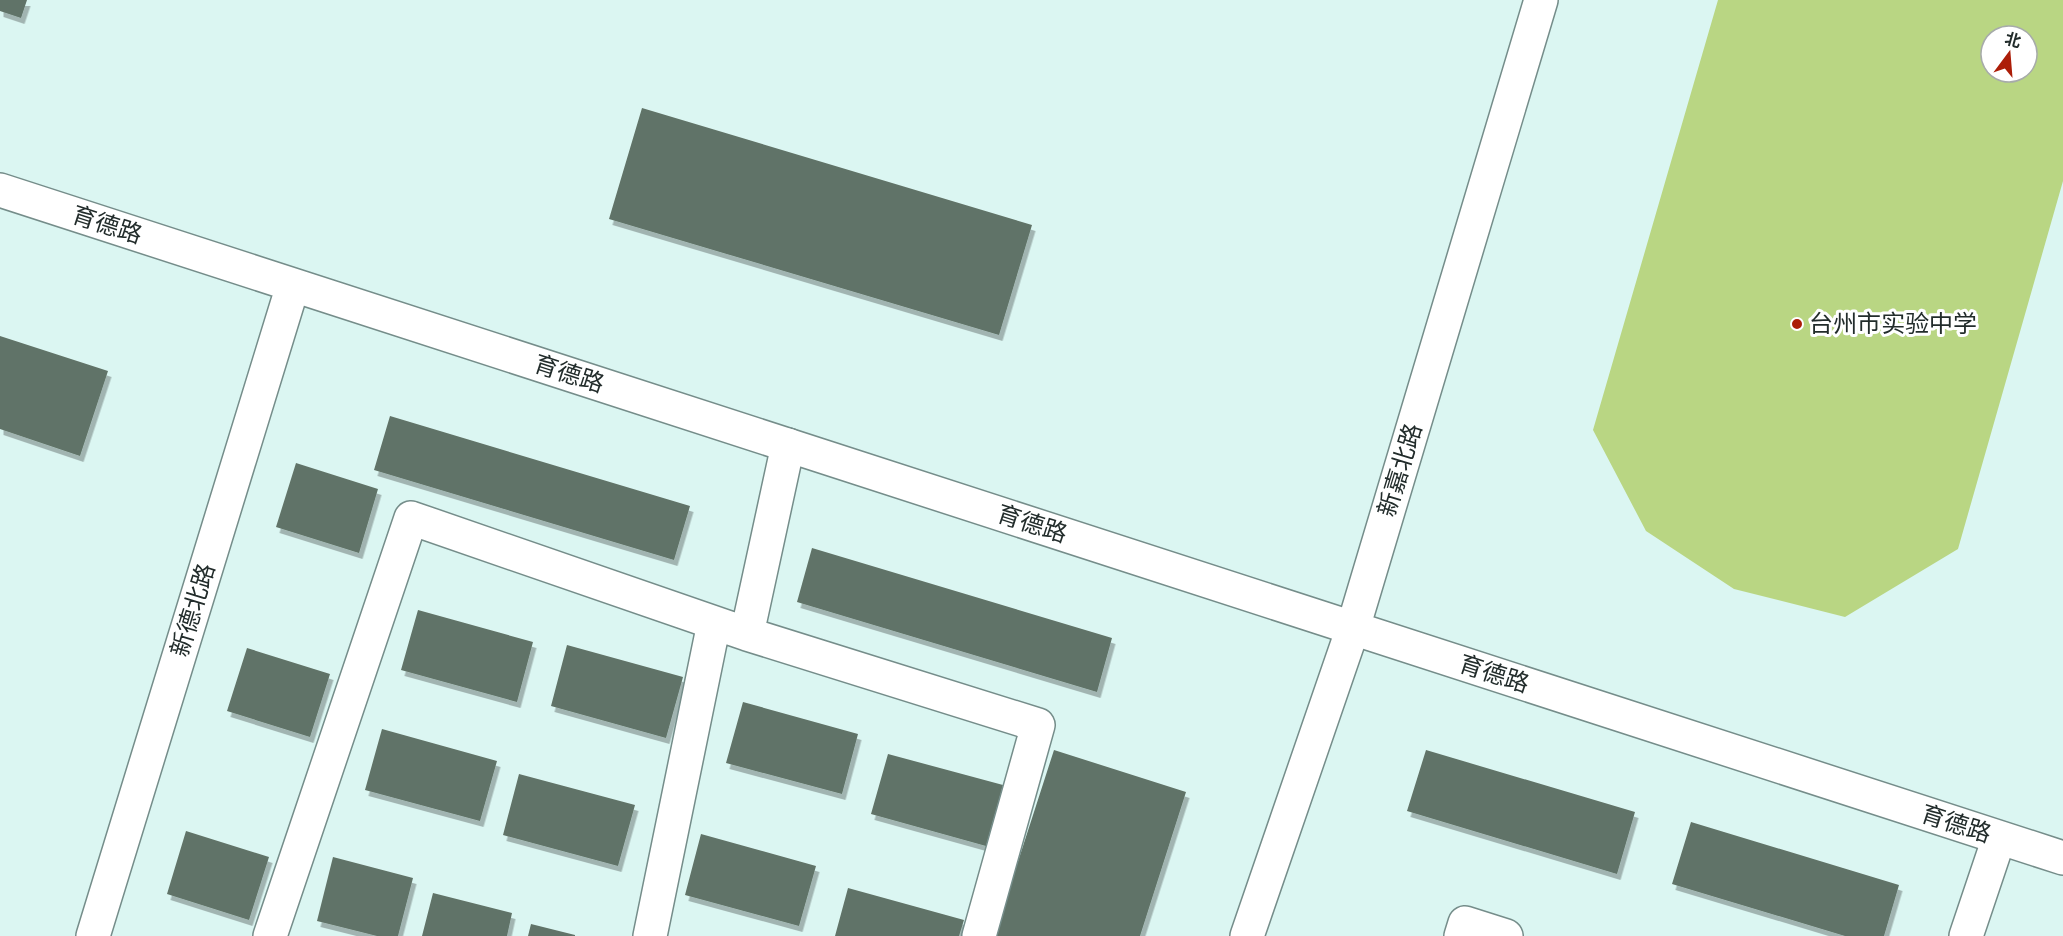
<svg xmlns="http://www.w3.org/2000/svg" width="2063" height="936" viewBox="0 0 2063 936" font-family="Spectral,'Noto Sans SC',serif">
<defs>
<filter id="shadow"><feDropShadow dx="3.5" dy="6" stdDeviation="0" flood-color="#0004"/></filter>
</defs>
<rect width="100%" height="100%" fill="#dbf6f2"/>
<path fill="#b9d683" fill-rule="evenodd" d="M1718,0h345v181l-105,368 -113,68 -111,-28 -88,-58 -53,-101zM1991,36h36v36h-36z"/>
<path fill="#617367" filter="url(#shadow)" d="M0,0h27l-6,18 -21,-7z
M642,108l390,117 -33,110 -390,-116z
M0,336l108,35 -28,85 -80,-27z
M390,416l300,90 -16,54 -300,-90z
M296,463l82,26 -19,64 -83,-26z
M812,548l300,90 -15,54 -300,-90z
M418,610l115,32 -16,60 -116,-32z
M567,645l116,32 -17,61 -115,-32z
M247,648l83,26 -20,63 -83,-26z
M743,702l115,32 -16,60 -116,-31z
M382,729l115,32 -17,60 -115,-31z
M1054,750l132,42 -46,144h-146z
M1426,750l209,62 -18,62 -210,-63z
M888,754l115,31 -17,61 -115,-32z
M519,774l116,31 -17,61 -115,-31z
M1691,822l208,63 -15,51h-39l-173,-52z
M186,831l83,26 -20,63 -82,-26z
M701,834l115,32 -17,60 -114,-31z
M333,857l80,21 -15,58h-21l-60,-15z
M848,888l116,32 -5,16h-124z
M433,893l79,20 -5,23h-85z
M531,924l44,11v1h-47z"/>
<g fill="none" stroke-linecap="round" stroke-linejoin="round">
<g stroke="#758d8a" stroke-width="36">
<path id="minor" d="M747,634l291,91 -59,211
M270,936l141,-418 336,116 41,-189
M650,936l64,-313
M1461,936l4,-13 41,13
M1966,936l33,-98"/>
</g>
<g stroke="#758d8a" stroke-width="36">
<path id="tertiary" d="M0,190l2063,668
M93,936l200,-651
M1247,936l106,-308 188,-628"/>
</g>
<use href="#minor" stroke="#fff" stroke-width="33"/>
<use href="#tertiary" stroke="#fff" stroke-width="33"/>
</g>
<circle fill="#ac1d08" stroke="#fff" stroke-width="2" cx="1797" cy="324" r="6"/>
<g text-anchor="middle" stroke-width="6" stroke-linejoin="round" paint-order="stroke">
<g font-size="24" fill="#222c2b" stroke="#fff">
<text transform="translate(107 225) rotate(18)" y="8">育德路</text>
<text transform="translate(569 374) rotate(18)" y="8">育德路</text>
<text transform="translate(1400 470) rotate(-73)" y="8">新嘉北路</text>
<text transform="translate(1032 524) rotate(18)" y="8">育德路</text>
<text transform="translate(193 610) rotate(-73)" y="8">新德北路</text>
<text transform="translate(1494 674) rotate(18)" y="8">育德路</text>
<text transform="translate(1956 824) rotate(18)" y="8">育德路</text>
</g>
<g font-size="24" fill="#222c2b" stroke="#fff" text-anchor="start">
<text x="1809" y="332">台州市实验中学</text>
</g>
</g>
<g transform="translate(2009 54) rotate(16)"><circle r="28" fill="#ffffff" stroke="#a7abaa" stroke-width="1.5"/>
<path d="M0-4.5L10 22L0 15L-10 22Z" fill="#ac1d08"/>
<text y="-9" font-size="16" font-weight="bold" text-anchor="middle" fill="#222c2b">北</text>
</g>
</svg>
